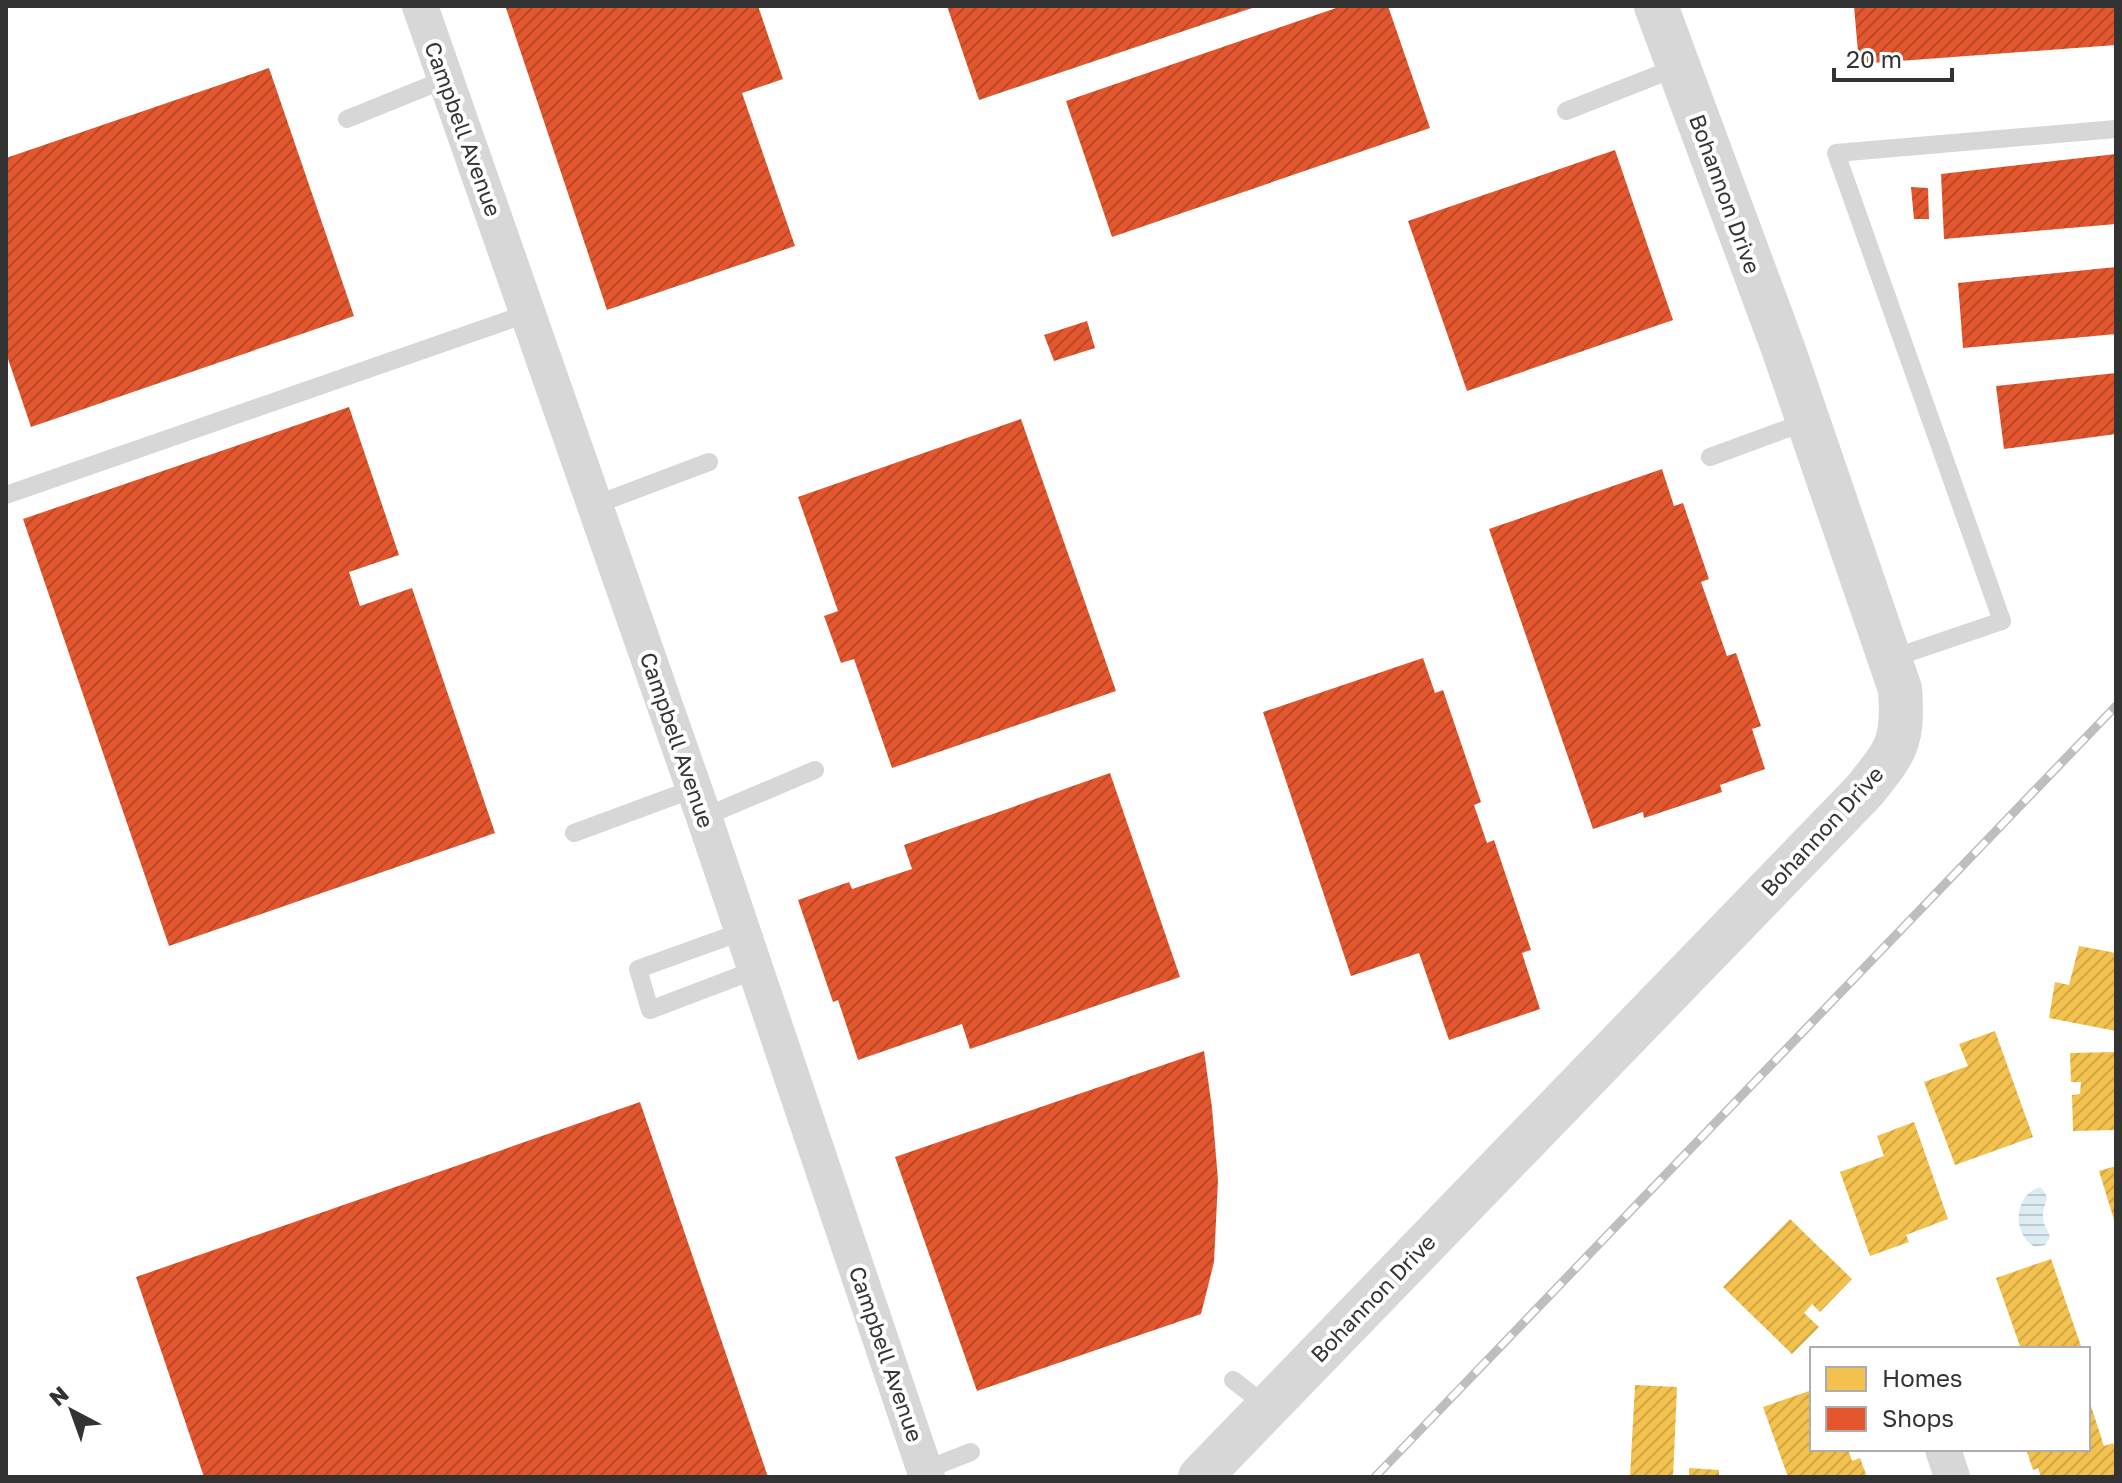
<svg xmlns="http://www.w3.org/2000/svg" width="2122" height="1483" viewBox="0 0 2122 1483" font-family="'Golos Text',sans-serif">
<defs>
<pattern id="water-rules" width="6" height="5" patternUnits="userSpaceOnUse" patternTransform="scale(2)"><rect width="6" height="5" fill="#ddebf3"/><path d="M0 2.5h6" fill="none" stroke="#becad1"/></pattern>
<pattern id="homes-hatch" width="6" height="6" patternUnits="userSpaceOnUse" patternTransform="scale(2)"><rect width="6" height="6" fill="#f2c14e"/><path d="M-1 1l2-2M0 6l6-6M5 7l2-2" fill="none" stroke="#d0a645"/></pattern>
<pattern id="shops-hatch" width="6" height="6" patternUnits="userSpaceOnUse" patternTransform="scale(2)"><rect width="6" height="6" fill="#e4572e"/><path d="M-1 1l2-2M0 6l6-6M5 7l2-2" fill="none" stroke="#b94928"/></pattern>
</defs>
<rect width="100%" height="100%" fill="#fff"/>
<path fill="url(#water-rules)" d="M2040,1187c13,11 2,16 3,31 0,6 5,12 7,19l-5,8 -10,2c-24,-13 -21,-52 5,-60z"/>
<path fill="url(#homes-hatch)" d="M2079,946l37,7v78l-67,-13 6,-36 14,3z
M1995,1031l38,106 -78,28 -31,-83 44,-16 -9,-22z
M2116,1052v78l-43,1 -1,-36 8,-1 1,-12h-10l-1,-29z
M1914,1122l34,97 -42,16 3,7 -39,14 -30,-84 44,-16 -7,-20z
M2116,1166v57h-1l-16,-52z
M1790,1219l62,60 -32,33 -8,-8 -8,9 15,14 -27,27 -69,-67z
M2051,1259l31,90h-61l-25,-71z
M1635,1385l42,2 -4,90h-43z
M1812,1390v59h36l4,12 8,-3 7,19h-79l-25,-70z
M2089,1400l15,46 9,-3 3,9v25h-75l-3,-9 -5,2 -7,-21h62z
M1689,1468l30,2v7h-30z"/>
<path fill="url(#shops-hatch)" d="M512,6h246l25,73 -41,14 53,153 -188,64 -101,-302z
M947,6h308v1l-276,93z
M1342,6h46l42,122 -318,109 -46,-136z
M1854,6h262v39l-257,19z
M269,68l85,248 -323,111 -25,-74v-195z
M1615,150l58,170 -206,71 -59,-170z
M2116,154v70l-172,15 -3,-65z
M1911,187l17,1 1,31h-15z
M2116,267v67l-153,14 -5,-65z
M1087,321l8,27 -41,13 -10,-26z
M2116,373v61l-112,15 -8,-63z
M349,407l50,148 -50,17 11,34 52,-18 83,245 -326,113 -146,-427z
M1021,419l95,272 -224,77 -38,-109 -13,4 -17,-47 14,-5 -40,-114z
M1662,469l12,37 9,-3 26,76 -8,3 26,74 9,-3 25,73 -9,3 13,40 -45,16 2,7 -78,26 -1,-6 -50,17 -104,-300z
M1423,658l12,35 8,-3 38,112 -7,3 13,38 7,-3 37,110 -9,3 18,56 -91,31 -30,-87 -68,23 -88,-264z
M1110,773l70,204 -210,72 -8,-25 -104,36 -20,-60 -5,2 -35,-102 51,-18 3,7 60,-20 -8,-24z
M1204,1051l8,57 6,72 -4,82 -13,52 -224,77 -82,-234z
M640,1102l128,375h-564l-68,-200z"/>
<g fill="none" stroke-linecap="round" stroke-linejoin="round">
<path stroke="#d7d7d7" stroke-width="18" d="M1566,111l112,-44
M347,119l99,-40
M1710,457l98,-36
M6,495l523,-182
M595,505l114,-43
M1890,659l112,-38 -166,-468 280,-24
M704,817l111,-47
M574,833l119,-44
M741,932l-103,37 12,41 105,-40
M1233,1380l35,27
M925,1470l46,-18"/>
<path stroke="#d7d7d7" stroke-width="36" d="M420,6l284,811 223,660
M1943,1449l9,28"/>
<path stroke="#d7d7d7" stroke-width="44" d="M1200,1477l664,-686c32,-40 40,-48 36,-102l-117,-341 -127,-342"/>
<g stroke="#bebebe" stroke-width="9">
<path id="rail" d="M1375,1477l741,-771"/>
</g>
<use href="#rail" stroke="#fff" stroke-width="6" stroke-dasharray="18" stroke-linecap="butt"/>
</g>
<g text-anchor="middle" stroke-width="8" stroke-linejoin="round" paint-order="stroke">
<g font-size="22" fill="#333" stroke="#fff">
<text transform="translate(463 129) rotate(70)" y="8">Campbell Avenue</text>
<text transform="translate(1725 194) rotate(70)" y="8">Bohannon Drive</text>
<text transform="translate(677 740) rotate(71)" y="8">Campbell Avenue</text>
<text transform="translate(1822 831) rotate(-47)" y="8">Bohannon Drive</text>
<text transform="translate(1373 1298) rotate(-46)" y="8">Bohannon Drive</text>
<text transform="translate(886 1354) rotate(71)" y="8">Campbell Avenue</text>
</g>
</g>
<rect width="2122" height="1483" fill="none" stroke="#333333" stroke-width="16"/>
<rect x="1810" y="1347" width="280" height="104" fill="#ffffff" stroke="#adadad" stroke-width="2"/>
<rect x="1826" y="1367" width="40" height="24" fill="#f2c14e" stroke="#adadad" stroke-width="2"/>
<text x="1882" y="1387" font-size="24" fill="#333333">Homes</text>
<rect x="1826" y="1407" width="40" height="24" fill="#e4572e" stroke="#adadad" stroke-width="2"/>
<text x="1882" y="1427" font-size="24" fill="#333333">Shops</text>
<g transform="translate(72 1411) rotate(319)" stroke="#ffffff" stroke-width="6" paint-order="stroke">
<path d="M0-6L14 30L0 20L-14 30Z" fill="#333333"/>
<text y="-12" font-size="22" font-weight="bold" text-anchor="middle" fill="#333333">N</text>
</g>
<path d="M1834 68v12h118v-12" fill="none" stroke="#333333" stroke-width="4"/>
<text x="1846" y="68" font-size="24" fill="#333333" stroke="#ffffff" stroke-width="6" paint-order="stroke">20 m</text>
</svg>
